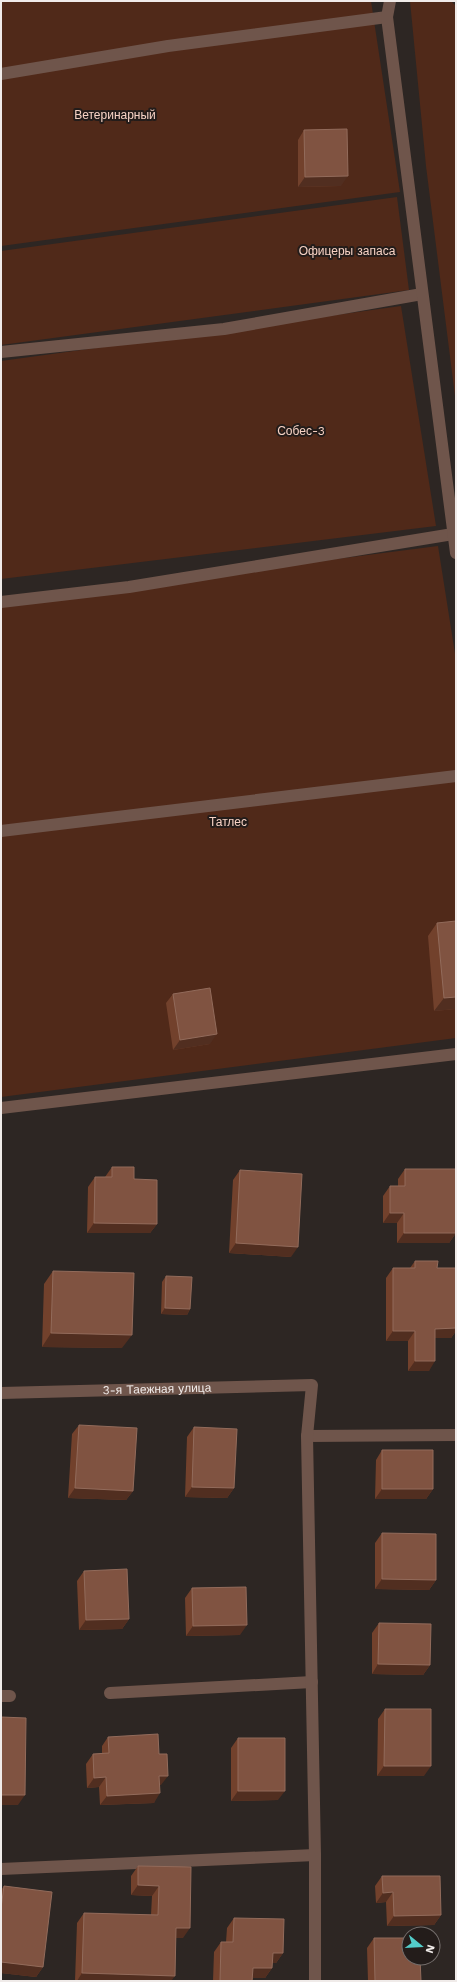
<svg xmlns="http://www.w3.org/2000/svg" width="457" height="1982" viewBox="0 0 457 1982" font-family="'Work Sans',sans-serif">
<rect width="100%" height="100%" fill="#2d2623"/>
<path fill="#502919" d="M1,1h370l29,191 -399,54z
M410,1h41l5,5v398l-30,-238z
M397,197l12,93 -408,55v-94z
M401,306l35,220 -435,53v-218z
M438,546l18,114v378l-455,59v-495z"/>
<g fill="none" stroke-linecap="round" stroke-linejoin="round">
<path stroke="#6f554b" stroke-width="12" d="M1,74l167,-28 219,-29
M1,352l223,-23 198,-35
M1,602l128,-15 324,-53
M1,831l455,-55
M1,1108l455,-54
M307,1436l149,-1
M110,1693l202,-11
M1,1696h9
M1,1869l314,-14"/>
<g stroke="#6f554b" stroke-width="12">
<path d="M390,1l-3,16 69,536"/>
<path id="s1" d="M1,1393l311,-8 -5,51 8,419v126"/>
</g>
</g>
<path fill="#72412c" d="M304,130l37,56 -43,1v-47z
M437,923l19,86 -22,2 -6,-75z
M173,994l37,50 -37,6 -7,-47z
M112,1167l22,12 23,45 -7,9h-63l1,-46 7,-10h10z
M405,1169l51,64 -7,10h-52v-20h-14v-27l7,-10h8v-7z
M240,1170l51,87 -62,-4 4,-73z
M415,1261l22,7h19v63l-5,7h-16l-6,33h-21v-30h-22v-63l7,-10h17z
M53,1271l69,77 -80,-1 2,-63z
M166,1276l24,33 -3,6 -26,-1 1,-32z
M79,1425l54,66 -7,9 -58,-2 4,-64z
M194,1427l40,61 -7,10 -42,-1 2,-60z
M382,1450l51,39 -7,10h-51l1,-39z
M382,1533l54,47 -7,10 -54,-1v-46z
M84,1571l45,48 -7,10 -43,1 -2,-49z
M192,1588l48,47 -54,1 -1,-38z
M379,1623l51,42 -7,10 -51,-1v-41z
M385,1709l39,67h-47l1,-57z
M108,1737l53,48h-1l-6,18 -54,2 -1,-18 -12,1 -1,-24 7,-10h9v-8z
M238,1738l40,62 -47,1v-53z
M138,1866l53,1 -8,71h-7l-5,43h-96l2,-58 7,-10 67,2 1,-19 -21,-1v-19z
M382,1876l59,39 -7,10 -47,1 -1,-24 -10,1 -1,-17z
M4,1886l39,81 -7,10 -35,-4v-83z
M234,1918l49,35 -7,10h-4v5l-7,10h-12l-1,3h-39l1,-29 7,-10h5l1,-14z
M374,1938l47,43h-53l-1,-33z"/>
<path fill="#512e20" d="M348,176l-7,10 -43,1 7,-10z
M456,997v12l-22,2 10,-13z
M217,1034l-7,10 -37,6 7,-10z
M390,1213h14l-7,10h-14z
M94,1223l63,1 -7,9h-63z
M404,1233h52l-7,10h-52z
M236,1243l62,4 -7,10 -62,-4z
M165,1308l25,1 -3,6 -26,-1z
M456,1328v3l-5,7h-23l7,-9z
M393,1331h22l-7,10h-22z
M51,1333l81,2 -10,13 -80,-1z
M415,1361h20l-6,10h-21z
M192,1487l42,1 -7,10 -42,-1z
M75,1488l58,3 -7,9 -58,-2z
M382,1489h51l-7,10h-51z
M382,1579l54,1 -7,10 -54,-1z
M129,1619l-7,10 -43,1 7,-10z
M247,1625l-7,10 -54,1 7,-10z
M378,1664l52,1 -7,10 -51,-1z
M384,1766h47l-7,10h-47z
M159,1776h9l-7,9 -9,1z
M106,1777l-7,10 -12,1 7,-10z
M238,1791h47l-7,9 -47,1z
M160,1793l-6,10 -54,2 7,-9z
M1,1795h24l-7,10h-17z
M138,1885l21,1 -7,10 -21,-1z
M393,1892l-7,10 -10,1 7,-10z
M441,1915l-7,10 -47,1 7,-10z
M176,1928h14l-7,10h-14z
M273,1953h10l-7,10h-10z
M1,1962l42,5 -7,10 -35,-4z
M253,1968h19l-7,10h-19z
M82,1973l93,3 -4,5h-94z"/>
<path fill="#805341" stroke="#926b5b" d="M347,129l1,47 -43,1 -1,-47z
M456,921v76l-12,1 -7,-75z
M210,988l7,46 -37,6 -7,-46z
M112,1167h22v12l23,1v44l-63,-1 1,-46h17z
M405,1169h51v64h-52v-20h-14v-27h15z
M240,1170l62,4 -4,73 -62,-4z
M415,1261h23l-1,7h19v60l-21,1v32h-20v-30h-22v-63h22z
M53,1271l81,2 -2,62 -81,-2z
M166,1276l26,1 -2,32 -25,-1z
M79,1425l58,3 -4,63 -58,-3z
M194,1427l43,2 -3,59 -42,-1z
M382,1450h51v39h-51z
M382,1533l54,1v46l-54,-1z
M127,1569l2,50 -43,1 -2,-49z
M246,1587l1,38 -54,1 -1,-38z
M379,1623l52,1 -1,41 -52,-1z
M385,1709h46v57h-47z
M1,1717l25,1 -1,77h-24z
M158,1734l1,20h8l1,22h-9l1,17 -53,3 -1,-19 -12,1 -1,-24 16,-1 -1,-16z
M238,1738h47v53h-47z
M138,1866l53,1 -1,61h-14l-1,48 -93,-3 2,-60 74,2 1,-29 -21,-1z
M382,1876h58l1,39 -47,1 -1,-24 -10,1z
M4,1886l48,6 -9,75 -42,-5v-54z
M234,1918l50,1 -1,34h-10l-1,15h-19l-1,13h-32l1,-39h12z
M374,1938h35v20h11l1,23h-46z"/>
<g text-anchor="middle" stroke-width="4" stroke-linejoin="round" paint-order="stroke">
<g font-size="12" fill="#f7d2c4" stroke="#231c1a">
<text x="115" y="119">Ветеринарный</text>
<text x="347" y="255">Офицеры запаса</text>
<text x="301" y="435">Собес-3</text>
<text x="228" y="826">Татлес</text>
</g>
<g font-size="12" fill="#f0ebe9" stroke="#231c1a">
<text dy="4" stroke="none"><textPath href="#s1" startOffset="156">3-я Таежная улица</textPath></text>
</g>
</g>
<rect width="457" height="1982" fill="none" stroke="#f0ebe9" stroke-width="4"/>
<g transform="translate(421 1946) rotate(108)"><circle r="19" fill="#231c1a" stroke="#756f6d"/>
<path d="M0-3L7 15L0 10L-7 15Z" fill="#53cdca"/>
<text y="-6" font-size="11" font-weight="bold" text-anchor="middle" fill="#f0ebe9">N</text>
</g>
</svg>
